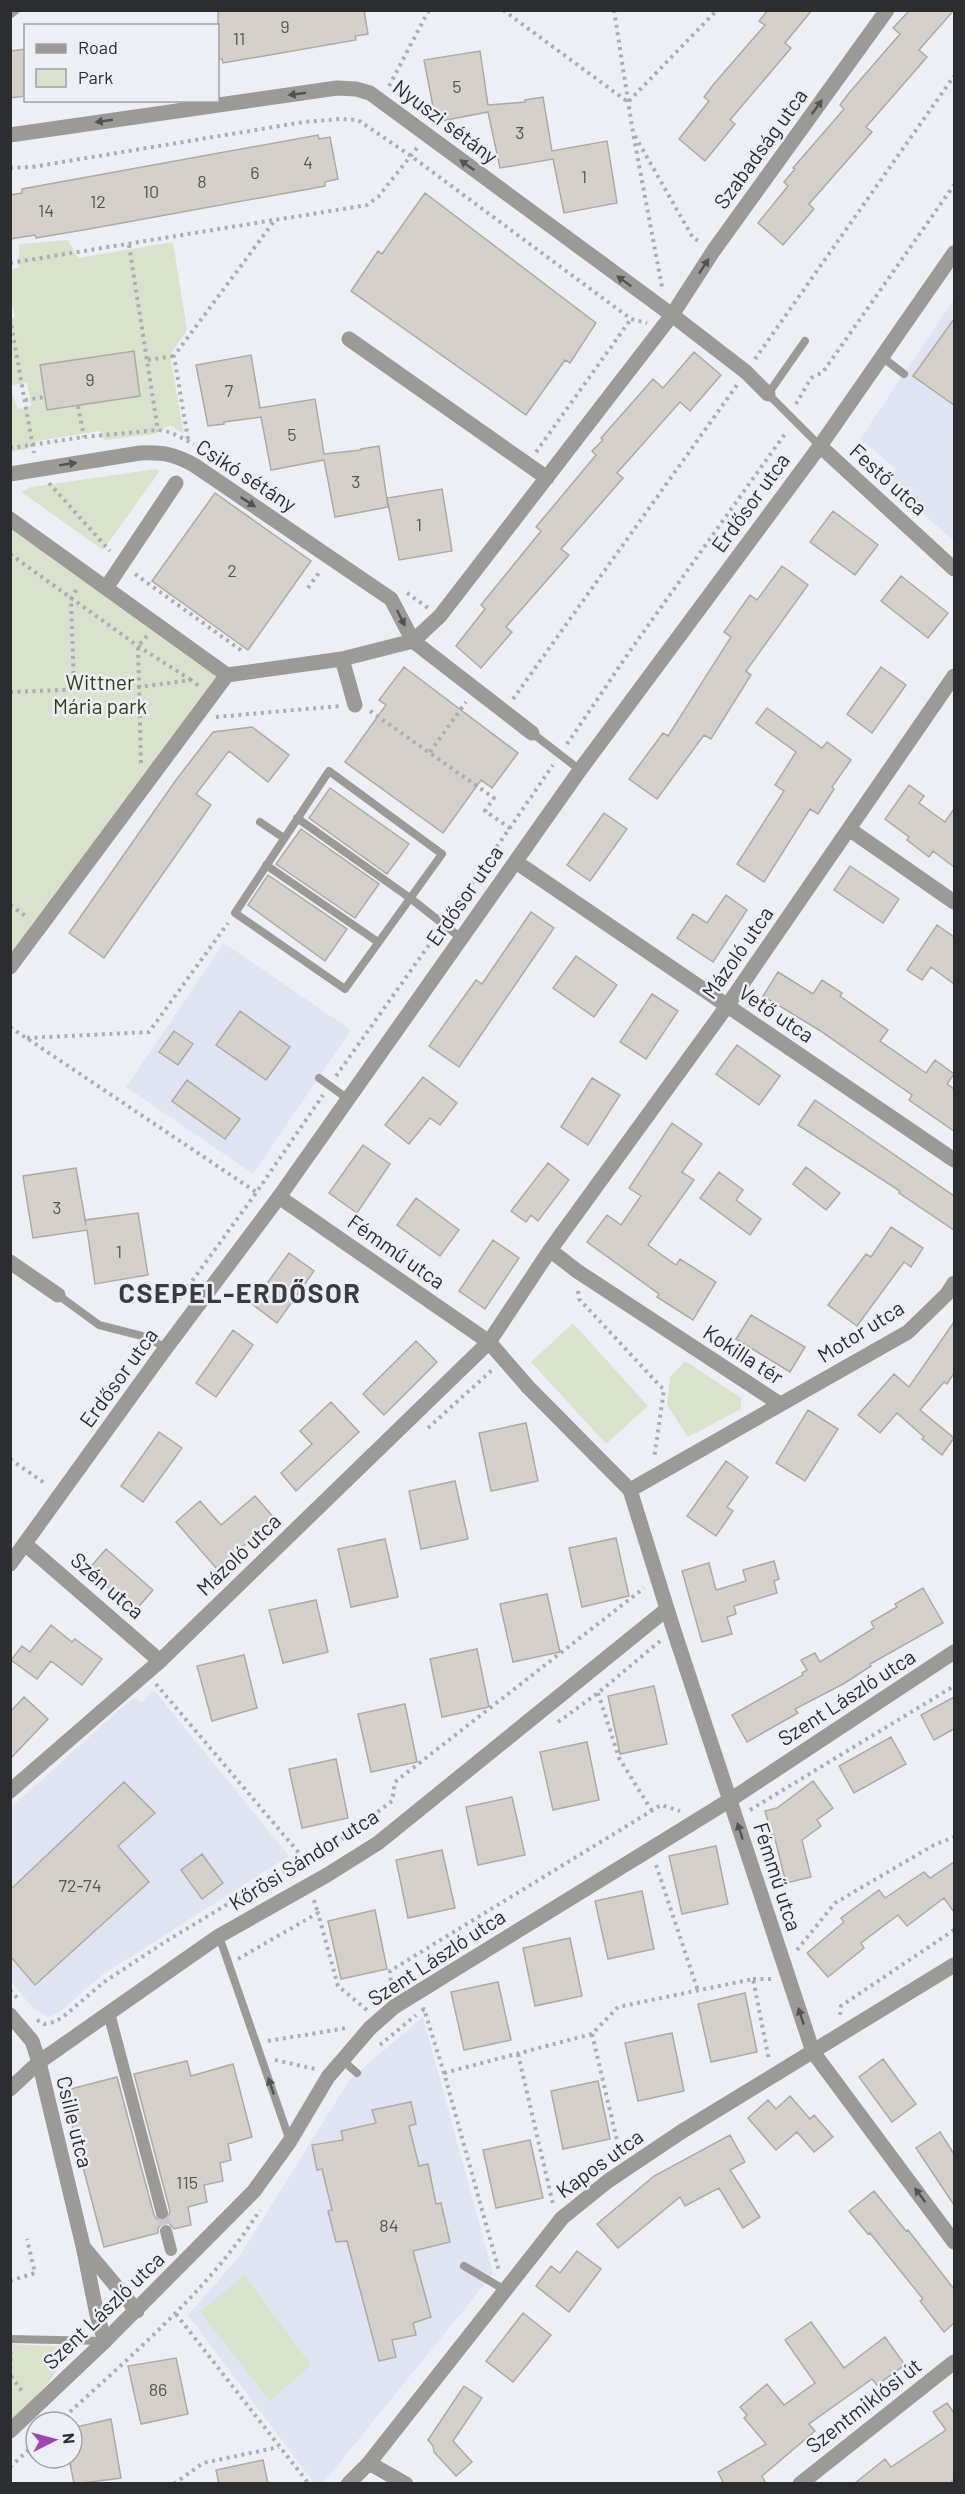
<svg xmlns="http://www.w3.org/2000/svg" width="965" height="2494" viewBox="0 0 965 2494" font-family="Barlow,sans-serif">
<rect width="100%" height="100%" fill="#edeff7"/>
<path fill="#dfe4f3" d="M954,299v242l-68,-60 10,-12 -36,-30z
M224,943l127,87 -98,144 -127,-87z
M154,1690l135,166 -187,119 -40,35 -14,7 -15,-9 -22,-26 -1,-174 124,-111 7,6z
M423,2017l70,257 -170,209h-9l-126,-168 51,-58 111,-178z"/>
<path fill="#d9e3cc" d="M68,240l10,18 95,-16 14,88 -17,25 14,79 -14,-9 -15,9 -50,6 -6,-9 -61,10 -11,8 -17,3 1,-58 2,1 5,14 13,-3 -4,-23 -15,2 -1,-66 4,-2 -4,-16v-32l8,-1v-24z
M156,469l4,2 -57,79 -82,-58 10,-5z
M11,519l216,156 -216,292z
M573,1323l75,83 -42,38 -75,-82z
M685,1361l56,37v11l-53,28 -21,-32 3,-28z
M244,2275l67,90 -41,36 -70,-89z
M11,2344l60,3 -22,35 -38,40z"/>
<path fill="#d5d0c9" stroke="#aeaaa3" stroke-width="1.5" d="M227,10h137l4,24 -13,2 1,4 -133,23 -1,-4h-4v-47z
M768,10h44l-27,33 6,5 -61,72 5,4 -30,37 -26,-22 30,-38 -5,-4 9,-12 52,-60 -6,-4z
M910,10h44l-35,40 8,7 -61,70 6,5 -63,72 5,5 -31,36 -25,-22 30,-37 -4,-4 11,-13 -2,-1 51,-59 -4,-4 9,-12 51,-59 -7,-6z
M26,49v47l-16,2v-47z
M480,51l8,54 37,-3v-2l18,-3 9,54 55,-10 10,62 -53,10 -11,-54 -53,9 -12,-56 -52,10 -12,-62z
M318,135l1,4 11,-2 8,42 -13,3v4l-236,43 -53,9 -1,-3 -25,4v-44l12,-2v-4z
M425,193l171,130 -26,40 -5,-3 -39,55 -175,-124 27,-40 4,3z
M954,319v86l-41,-29z
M134,351l6,45 -93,14 -7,-45z
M694,352l27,23 -31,36 -10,-9 -63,71 6,5 -62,71 8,6 -63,72 6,5 -31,36 -25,-22 29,-37 -4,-4 60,-74 -5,-4 60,-72 -4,-4 11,-11 -2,-2 52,-59 10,9z
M251,355l9,53 55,-9 9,55 37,-4v-1l18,-3 9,61 -53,10 -11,-57 -53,10 -10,-53 -37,5v2l-16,2 -12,-61z
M442,489l10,62 -53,9 -12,-62z
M215,493l96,68 -63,89 -96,-69z
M833,511l45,34 -23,30 -45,-33z
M782,566l26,19 -62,86 5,4 -40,64 -7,-4 -47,64 -28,-20 34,-46 5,3 63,-99 -7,-5 26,-37 7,5z
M901,576l47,37 -20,25 -47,-37z
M404,667l114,86 -26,35 -11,-8 -38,53 -98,-71 41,-57 -7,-5z
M881,667l25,18 -34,48 -25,-19z
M767,708l55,40 5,-6 24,18 -19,27 2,2 -16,25 -8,-5 -46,73 -27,-18 47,-73 -9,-6 21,-33 -40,-29z
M252,727l37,28 -21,27 -39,-31 -33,43 15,11 -107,153 -35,-25 107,-153 37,-48z
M909,785l15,11 -5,7 26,19 9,-13v58l-21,-16 -4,6 -22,-17 2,-3 -24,-18z
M330,788l79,56 -22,30 -78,-56z
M604,813l23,16 -37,52 -23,-16z
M301,829l78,55 -24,34 -79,-54z
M850,866l49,33 -16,24 -49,-33z
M268,875l79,54 -22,32 -77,-56z
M726,895l21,15 -34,52 -36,-24 16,-24 14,9z
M531,912l23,16 -95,139 -30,-21 47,-66 6,4z
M937,925l17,12v47l-23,-17 -9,13 -15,-10z
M576,956l41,29 -23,32 -41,-29z
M778,972l35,22 9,-14 20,13 -2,3 48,34 -8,11 46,32 9,-13 19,14 -7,10 7,5v42l-45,-31 3,-5 -93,-65 -56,-34z
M652,994l26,17 -32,48 -26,-17z
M240,1011l50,36 -24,33 -50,-35z
M174,1031l19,13 -15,21 -19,-13z
M737,1045l43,31 -21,29 -43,-31z
M423,1077l34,26 -17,22 -10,-7 -21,26 -24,-19z
M592,1078l28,17 -32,50 -27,-18z
M187,1080l53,39 -15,20 -53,-38z
M815,1100l139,96v34l-55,-37 1,-2 -102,-66z
M672,1123l30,21 -20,28 12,8 -46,65 28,20 4,-6 36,23 -23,38 -36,-23 2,-3 -72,-52 20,-27 14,10 20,-29 -12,-8z
M363,1145l27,19 -33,49 -28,-20z
M548,1163l21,17 -31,41 -7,-6 -5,7 -15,-11z
M806,1167l34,26 -14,17 -33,-26z
M76,1168l10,57 -1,-5 53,-7 10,62 -53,9 -8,-54 -54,8 -10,-62z
M719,1172l24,18 -7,10 25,19 -11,16 -50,-37z
M416,1198l43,32 -19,26 -43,-31z
M891,1227l32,21 -12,19 -7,-5 -47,64 -29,-21 38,-51 5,3z
M493,1240l26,18 -34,51 -26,-18z
M289,1253l25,18 -37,52 -25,-19z
M751,1315l54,32 -15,25 -54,-33z
M954,1322v51l-7,11 -3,-2 -24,28 34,28 -12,17 -20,-16 2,-2 -27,-24 -17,20 -22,-18 36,-41 15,13z
M233,1330l20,15 -37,52 -20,-14z
M416,1341l21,21 -53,53 -21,-21z
M331,1402l28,30 -63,59 -15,-18 31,-29 -12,-13z
M808,1410l30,19 -33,52 -29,-18z
M526,1423l12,58 -47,10 -12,-58z
M159,1432l23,16 -39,54 -22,-16z
M726,1461l22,16 -21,30 6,4 -17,25 -29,-20z
M455,1481l13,58 -47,10 -12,-58z
M255,1496l20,23 -58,50 -41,-47 24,-21 21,24z
M616,1538l13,58 -47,11 -13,-59z
M385,1539l13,58 -47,10 -13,-58z
M106,1549l47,41 -18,21 -47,-41z
M774,1561l5,18 -5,2 3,12 -43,13 2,8 -9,3 5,17 -30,8 -20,-71 27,-8 7,27 30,-9 -3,-11z
M923,1588l20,35 -73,41 1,2 -26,17 -50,26 3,4 -51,29 -15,-27 71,-40 -1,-2 5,-3 -6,-10 14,-7 5,9 54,-34 -3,-6 26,-15 -2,-3z
M547,1594l13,58 -47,10 -13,-58z
M316,1600l12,52 -45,11 -14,-53z
M51,1625l21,17 3,-3 27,20 -20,26 -31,-24 -14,18 -26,-19 11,-14 8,6z
M477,1649l12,58 -47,10 -12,-58z
M244,1655l13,53 -45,13 -15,-55z
M654,1686l13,58 -47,10 -12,-58z
M24,1697l24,22 -38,40v-47z
M954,1697v32l-20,11 -13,-25z
M405,1704l12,58 -46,10 -13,-58z
M891,1737l15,27 -52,29 -15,-27z
M587,1742l12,58 -46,10 -13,-58z
M336,1759l12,59 -46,10 -13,-59z
M813,1781l20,27 -16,12 4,6 -19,14 9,37 -25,6 -12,-48 -2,1 -7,-25 12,-3z
M124,1782l31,31 -37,33 31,36 -114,103 -25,-29v-66z
M512,1797l13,58 -47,10 -12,-58z
M716,1846l12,58 -46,10 -13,-58z
M442,1850l13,58 -47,10 -12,-58z
M202,1854l21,29 -21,16 -21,-29z
M954,1862v50l-10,-14 -37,28 -9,-11 -37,28 3,5 -36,29 -21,-24 37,-31 -3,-4 38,-28 6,8 39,-26 6,6z
M642,1891l12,58 -46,10 -13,-58z
M375,1910l12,59 -46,10 -13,-58z
M570,1938l12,58 -47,10 -12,-58z
M498,1982l13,58 -47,10 -13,-58z
M745,1993l12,59 -46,10 -13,-58z
M672,2033l12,58 -46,10 -13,-58z
M883,2059l33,45 -24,18 -33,-45z
M187,2061l4,15 42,-12 19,73 -24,7 3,16 -11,3 3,18 -19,4 3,17 -19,5 3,18 -17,4 -5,-6h-6l-5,5v5l-54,14 -41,-156 54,-14 37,138 3,4 7,2 4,-3 2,-7 -36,-137z
M598,2081l12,58 -47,10 -12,-58z
M790,2096l20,23 4,-4 19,22 -19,15 -17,-20 -21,18 -28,-32 20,-18 8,9z
M411,2102l5,22 -7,2 10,40 9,-2 8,40 5,-1 9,39 -37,9 18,66 -18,6 3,12 -24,5 4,17 -17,4 -32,-120 -11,1 -8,-31 4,-1 -10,-41 -5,1 -5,-25 31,-5 -2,-9 35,-8 -4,-13z
M940,2132l14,22v51l-38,-57z
M730,2135l15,27 -15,8 30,47 -17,11 -24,-40 -34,18 -5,-9 -62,51 -21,-24 57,-48z
M530,2140l13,58 -47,10 -13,-58z
M874,2191l32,40 2,-1 46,59v34l-10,9 -24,-31 3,-2 -53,-66 -2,1 -19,-23z
M577,2251l24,18 -32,43 -33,-26 15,-20 9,7z
M523,2313l28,22 -38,47 -27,-21z
M811,2322l33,46 41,-31 20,28 -28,20 -5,-6 -63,45 6,7 -53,45 4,8h-42l-6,-12 48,-28 -22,-26 3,-3 -7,-8 27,-23 17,21 31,-22 -30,-43z
M176,2358l12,56 -47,10 -13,-58z
M464,2386l18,12 -29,43 19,21 -16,14 -22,-24 -1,-6 -5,-6z
M947,2403l7,10v66l-5,5h-95l31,-25 6,8 55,-37 -13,-18z
M111,2419l10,59 -47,6 -5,-26h3v-30z
M263,2460l5,24h-49l-3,-14z"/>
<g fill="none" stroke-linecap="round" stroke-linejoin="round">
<path stroke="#c6c8cf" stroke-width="12" stroke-dasharray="12 6" stroke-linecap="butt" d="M162,2213l4,18"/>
<path stroke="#acadb4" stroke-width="4" stroke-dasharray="3 4.5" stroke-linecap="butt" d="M503,10l125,92
M614,10l19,123 29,154
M389,86l40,-76
M629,101l88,-91
M635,136l58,102 6,3
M10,168l22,-1 272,-45 36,-3 18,1 53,36 220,163 16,4
M129,245l29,186
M10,263l264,-43
M10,318l24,135
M755,359l199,-283
M148,360l26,-4
M25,400l20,-3
M796,404l15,-26 12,-6 131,-187
M78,406l6,31
M188,439l-14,-83 101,-136 92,-15 11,-8 39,-49
M10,448l74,-11 74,-7 12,2 24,12
M536,452l95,-133
M49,483l61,68
M10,554l128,92 53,34
M135,574l107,77
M308,588l12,-17
M407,593l21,15
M74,689l-3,-90 7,-12
M10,692l130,-5 51,-7 8,6
M513,699l224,-314
M370,711l124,87 -9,13 26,18
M216,717l124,-11
M567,744l65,-96 155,-217
M430,752l36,-50
M141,763l-3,-117 9,-10
M10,905l17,12
M450,915l103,-150
M10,1027l246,165
M27,1038l122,-6 79,-109
M336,1076l100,-141
M578,1291l1,8 85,91 -10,69
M179,1299l77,-106 67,-98
M428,1428l64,-58
M10,1459l36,25
M156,1684l149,176
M598,1693l21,65 33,53
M558,1722l40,-29 62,-52
M750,1810l204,-124
M656,1865l42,126
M314,1900l4,13
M797,1950l38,-47 99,-58 20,-8
M238,1959l80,-46 20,73 29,24
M753,1979h20
M391,1988l-1,-17 271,-166 19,6
M10,1990l10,11
M422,2011l2,-2 20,64 55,198
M840,2015l1,-9 113,-76
M37,2020l7,4 10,-2 9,-5 41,-35 64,-42 108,-65 65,-35 51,-39 3,-19 249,-194
M592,2034l28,119
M268,2041l79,-13
M380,2045l36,-30
M518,2054l35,150
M275,2060l40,9
M444,2073l148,-39 26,-27 135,-28 16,81
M10,2281l25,-8 -8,-34
M176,2314l133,170
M10,2376l1,-24
M11,2376l13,18
M59,2422c71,-66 149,-130 201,-212
M10,2467l26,-24
M174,2484l29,-21 76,-16"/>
<path stroke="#9b9a96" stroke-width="8" d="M10,15l6,-5
M805,341l-37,53 52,52
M882,357l22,17
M532,733l48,37
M329,771l113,83 -97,135 -110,-76z
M297,818l113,80 51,40
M260,822l24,16
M266,865l112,77
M319,1078l29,21
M58,1295l41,30 51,13 16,11
M219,1936l71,205
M342,2060l15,13
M464,2266l41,24
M10,2339l95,2"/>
<path stroke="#9b9a96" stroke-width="12" d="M109,2013l53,200
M166,2231l5,19"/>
<path stroke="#9b9a96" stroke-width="15" d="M10,135l327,-47 19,1 14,4 302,222 74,57 22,22
M349,339l198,139
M10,474l130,-21c23,-1 34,1 54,12l197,134 22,42 119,92
M10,519l217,156 115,-16 71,-18 27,-25 232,-301 42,-65 173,-240
M106,588l70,-105
M342,659l13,46
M849,829l105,73
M516,862l438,298
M10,967l217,-292
M279,1197l210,145 39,45 102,103 44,141 139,421 141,190
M550,1250l27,21 203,133
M10,1262l48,33
M630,1490l278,-158 39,-38 7,-11
M25,1544l135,117
M10,1791l150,-130 329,-319 61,-92 177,-244 227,-330
M10,2089l29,-27 180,-126 108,-61 51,-32 289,-234
M10,2431l95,-90
M369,2463l37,21
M348,2484l21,-21 193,-245 46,-37 73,-49 273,-167"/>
<path stroke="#9b9a96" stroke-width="15" d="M820,446l134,123
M10,1564l150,-208 119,-159 301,-427 240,-324 134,-193
M10,2015l22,26 7,21 44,184 14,69 8,26 149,-150 36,-50 38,-64 42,-49 24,-21 336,-207 224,-148
M85,2249l52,62
M800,2484l154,-122"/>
</g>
<defs><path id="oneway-solid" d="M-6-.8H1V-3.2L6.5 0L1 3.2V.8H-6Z" transform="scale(1.5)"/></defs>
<g fill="#535354">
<use href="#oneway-solid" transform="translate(297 94) rotate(172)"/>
<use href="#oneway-solid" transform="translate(817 107) rotate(-54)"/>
<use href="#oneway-solid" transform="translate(104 121) rotate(172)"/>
<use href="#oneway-solid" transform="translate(467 165) rotate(-144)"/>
<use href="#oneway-solid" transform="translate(704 266) rotate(-57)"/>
<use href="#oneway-solid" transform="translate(624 281) rotate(-144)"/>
<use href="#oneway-solid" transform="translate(68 464) rotate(-9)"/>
<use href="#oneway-solid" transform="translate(248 502) rotate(34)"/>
<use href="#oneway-solid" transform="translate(401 618) rotate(63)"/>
<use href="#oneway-solid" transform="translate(740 1831) rotate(-108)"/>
<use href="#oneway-solid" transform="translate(801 2016) rotate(-108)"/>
<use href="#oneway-solid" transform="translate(271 2086) rotate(-109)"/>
<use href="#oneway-solid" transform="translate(920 2195) rotate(-127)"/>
</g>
<g text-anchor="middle" stroke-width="5" stroke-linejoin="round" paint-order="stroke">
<g font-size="18" fill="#565656">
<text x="285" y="33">9</text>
<text x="239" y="45">11</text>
<text x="457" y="93">5</text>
<text x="520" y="139">3</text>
<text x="308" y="169">4</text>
<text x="255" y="179">6</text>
<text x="584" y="183">1</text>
<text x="202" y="188">8</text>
<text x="151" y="198">10</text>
<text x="98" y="208">12</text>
<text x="46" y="217">14</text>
<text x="90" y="386">9</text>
<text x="229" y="397">7</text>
<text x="292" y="441">5</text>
<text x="356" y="488">3</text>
<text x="419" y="531">1</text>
<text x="232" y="577">2</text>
<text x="57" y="1214">3</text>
<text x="119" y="1258">1</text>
<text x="80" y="1892">72-74</text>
<text x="187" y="2189">115</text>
<text x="389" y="2232">84</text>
<text x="158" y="2396">86</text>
</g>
<g font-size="21" fill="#2c2d30" stroke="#edeff7">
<text transform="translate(445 122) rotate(37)" y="7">Nyuszi sétány</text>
<text transform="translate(761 149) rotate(-54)" y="7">Szabadság utca</text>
<text transform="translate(246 476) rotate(33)" y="7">Csikó sétány</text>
<text transform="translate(888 480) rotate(42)" y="7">Festő utca</text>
<text transform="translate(751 503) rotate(-54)" y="7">Erdősor utca</text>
<text transform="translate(465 896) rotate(-55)" y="7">Erdősor utca</text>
<text transform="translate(738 953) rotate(-55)" y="7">Mázoló utca</text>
<text transform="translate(776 1014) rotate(34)" y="7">Vető utca</text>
<text transform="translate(396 1252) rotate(35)" y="7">Fémmű utca</text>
<text transform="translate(861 1332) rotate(-32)" y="7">Motor utca</text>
<text transform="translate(743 1355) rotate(33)" y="7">Kokilla tér</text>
<text transform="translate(119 1378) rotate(-54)" y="7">Erdősor utca</text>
<text transform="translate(239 1555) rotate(-44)" y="7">Mázoló utca</text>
<text transform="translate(107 1586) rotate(41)" y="7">Szén utca</text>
<text transform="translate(847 1698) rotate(-33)" y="7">Szent László utca</text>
<text transform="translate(304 1860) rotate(-32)" y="7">Kőrösi Sándor utca</text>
<text transform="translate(777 1877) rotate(72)" y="7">Fémmű utca</text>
<text transform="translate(437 1958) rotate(-33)" y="7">Szent László utca</text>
<text transform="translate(74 2122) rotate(76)" y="7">Csille utca</text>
<text transform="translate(600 2164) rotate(-36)" y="7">Kapos utca</text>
<text transform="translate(104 2311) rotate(-44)" y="7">Szent László utca</text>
<text transform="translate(864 2406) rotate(-38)" y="7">Szentmiklósi út</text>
</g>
<g font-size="21" fill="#2e4010" stroke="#edeff7">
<text x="100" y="690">Wittner<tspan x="100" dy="24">Mária park</tspan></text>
</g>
<g font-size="27" font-weight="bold" letter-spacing="1.5" fill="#393b41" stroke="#edeff7">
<text x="240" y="1303">CSEPEL-ERDŐSOR</text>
</g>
</g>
<rect width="965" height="2494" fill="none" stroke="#2c2d30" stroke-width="24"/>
<rect x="24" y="24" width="195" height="78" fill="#edeff7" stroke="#a0a1a7" stroke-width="1.5"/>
<rect x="36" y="44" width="30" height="9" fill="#9b9a96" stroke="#a0a1a7" stroke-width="1.5"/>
<text x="78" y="54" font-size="18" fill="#2c2d30">Road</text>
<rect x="36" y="69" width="30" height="18" fill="#d9e3cc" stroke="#a0a1a7" stroke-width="1.5"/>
<text x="78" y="84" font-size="18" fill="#2c2d30">Park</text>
<g transform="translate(54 2440) rotate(84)"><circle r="28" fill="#edeff7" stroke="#a0a1a7" stroke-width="1.5"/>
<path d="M0-4.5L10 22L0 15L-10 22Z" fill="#a044ae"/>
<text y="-9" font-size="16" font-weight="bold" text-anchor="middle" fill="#2c2d30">N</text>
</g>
</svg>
